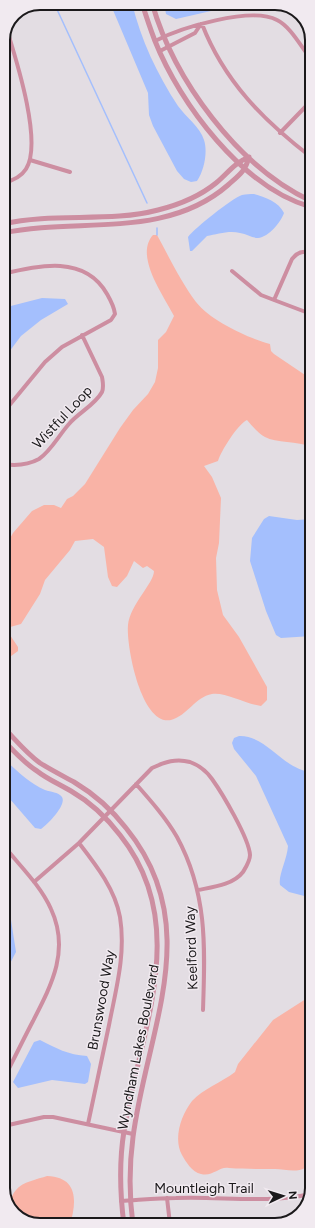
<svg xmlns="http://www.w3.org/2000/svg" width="315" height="1228" viewBox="0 0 315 1228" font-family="Figtree,sans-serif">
<rect width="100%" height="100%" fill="#e3dde3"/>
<path fill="#f9b3a6" d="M153,235h4c12,22 24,47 39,67 15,19 52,36 74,42l1,7 3,3 37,25 1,68c-15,-6 -36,-4 -47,-10 -7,-4 -13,-11 -18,-17 -9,4 -26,31 -29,41l-14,5 8,11 9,21 -2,45 -3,15 1,32 6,25 16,22 28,50v13l-6,6c-15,-2 -36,-14 -49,-12 -17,3 -25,22 -41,26 -30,6 -45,-75 -43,-95 2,-20 26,-42 26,-54l-7,-5 -4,2 -9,-7 -7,15 -10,11 -5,-1 -4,-9 -4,-30 -11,-8 -18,2 -5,9 -25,30 -5,14 -19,30 -18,5v-78l10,-18 19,-22 12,-6h10l7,3 6,-9 6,-3 12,-12 35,-56 13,-18 15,-16 7,-12 3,-14v-28l8,-8 8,-16c-10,-20 -40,-60 -21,-81z
M8,632l10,15v4l-15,11v-29z
M312,995v167c-2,2 -5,5 -7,6 -9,5 -21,1 -30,1 -16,0 -30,0 -46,-1 -10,-2 -16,9 -28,6 -9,-2 -15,-12 -19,-19 -9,-16 -1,-40 10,-54 11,-12 30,-19 43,-29l3,-8 35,-44z
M47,1176c31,1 30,25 23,49 -11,0 -23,1 -34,0 -16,-3 -34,-19 -20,-35 6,-8 22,-11 31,-14z"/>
<path fill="#a4bffd" d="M110,3h22c9,37 25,71 46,103 8,11 22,21 26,34 4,12 0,31 -7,41l-6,1 -7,-3 -7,-8 -24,-45 -4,-11 -1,-22z
M164,3h56l-9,8 -35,8 -10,-5z
M254,194c11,3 25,8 30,19 -3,9 -15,24 -26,25 -6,0 -11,-4 -18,-5 -10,-3 -23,1 -33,3l-15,15h-2l-2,-14c7,-9 43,-38 54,-42 4,-1 8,-1 12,-1z
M42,298l23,1 3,5 -27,16 -20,16 -18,24v-52z
M269,516l28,4 15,-1v117l-31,2 -5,-3 -10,-24 -16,-50 2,-23 12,-19z
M239,736c28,-1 44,34 73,36v126l-23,-6 -9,-7c-2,-10 7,-25 8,-39l-32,-70 -22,-27 -2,-6 2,-5z
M3,758c13,12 26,25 42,32 6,2 13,2 17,7 5,8 -15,28 -21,32l-6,-1 -32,-37z
M4,910l7,10 5,32 -12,23z
M40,1040c16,8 28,15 47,16l4,8 -3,18 -3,2 -33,-4 -34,8 -5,-6 21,-40z"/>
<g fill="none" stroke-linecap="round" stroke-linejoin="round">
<path stroke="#a4bffd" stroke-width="1.5" d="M54,3l93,200
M157,235v-7"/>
<path stroke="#cd8ea1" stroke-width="4" d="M202,24c22,57 61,96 109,133
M155,41c25,-13 96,-35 122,-21 14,7 24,27 34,39
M160,51l35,-18 6,-9
M280,133l31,-32
M30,160l40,12
M3,183c9,-2 18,-6 23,-14 17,-26 -10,-110 -19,-139
M311,252c-9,-1 -13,0 -19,7l-18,41 37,14
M232,271l29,24 13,5
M3,274c36,-9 82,-19 104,20 4,7 7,12 8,20l-4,6 -49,27 -17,15 -42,51
M3,464c13,2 25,1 36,-5 12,-8 20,-24 30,-35 9,-11 26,-19 33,-32 2,-5 1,-9 0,-15l-20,-42
M136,784c15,17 30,34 41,53 31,57 28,112 26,173
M79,843c17,22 36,46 41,74 6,37 -4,72 -11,108 -7,33 -14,66 -21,99
M4,846c16,20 37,40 47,63 19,41 1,75 -18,112 -10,19 -19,38 -29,57
M34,882l45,-39 73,-75c13,-6 24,-10 38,-6 8,3 17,10 22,17 10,14 37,59 38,76 0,6 -4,12 -7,17 -10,13 -30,15 -45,18
M4,1126l40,-9h9l80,17
M167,1198l3,26
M121,1201c18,-1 37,-3 55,-3 45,-2 90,6 134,-4"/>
<path stroke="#cd8ea1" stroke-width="5" d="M142,3c4,13 8,25 13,38 25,63 88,147 156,166
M152,3c22,77 86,164 159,198
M3,224c51,-12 106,-1 155,-14 20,-5 42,-14 58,-27 12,-10 18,-20 33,-26
M3,233c75,-16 162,7 225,-48 11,-10 17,-13 21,-28
M3,727c12,12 23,26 37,36 11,7 23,13 34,19 20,12 38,28 52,46 80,98 21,201 7,309 -4,30 -4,58 0,88
M3,740c11,11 21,23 34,31 10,8 22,13 34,20 19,11 36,27 49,44 72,90 20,196 4,296 -5,31 -4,63 0,94"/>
</g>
<g text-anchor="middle" stroke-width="3" stroke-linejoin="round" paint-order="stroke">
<g font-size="14" fill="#1b191b" stroke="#f1eaf0">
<text transform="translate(62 417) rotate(-47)" y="5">Wistful Loop</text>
<text transform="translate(191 948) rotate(-92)" y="5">Keelford Way</text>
<text transform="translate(101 1000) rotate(-80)" y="5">Brunswood Way</text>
<text transform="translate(138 1047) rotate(-79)" y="5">Wyndham Lakes Boulevard</text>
<text x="204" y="1193">Mountleigh Trail</text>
</g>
</g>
<path d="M0 0H315V1228H0ZM40 10H275A30 30 0 0 1 305 40V1188A30 30 0 0 1 275 1218H40A30 30 0 0 1 10 1188V40A30 30 0 0 1 40 10Z" fill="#f1eaf0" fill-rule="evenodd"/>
<path fill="none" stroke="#1b191b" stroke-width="2" d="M40 10H275A30 30 0 0 1 305 40V1188A30 30 0 0 1 275 1218H40A30 30 0 0 1 10 1188V40A30 30 0 0 1 40 10Z"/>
<g transform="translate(283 1196) rotate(86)" stroke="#f1eaf0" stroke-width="3" paint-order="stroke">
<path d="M0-3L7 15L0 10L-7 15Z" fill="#1b191b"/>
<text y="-6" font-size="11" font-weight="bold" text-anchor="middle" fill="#1b191b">N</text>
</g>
</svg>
